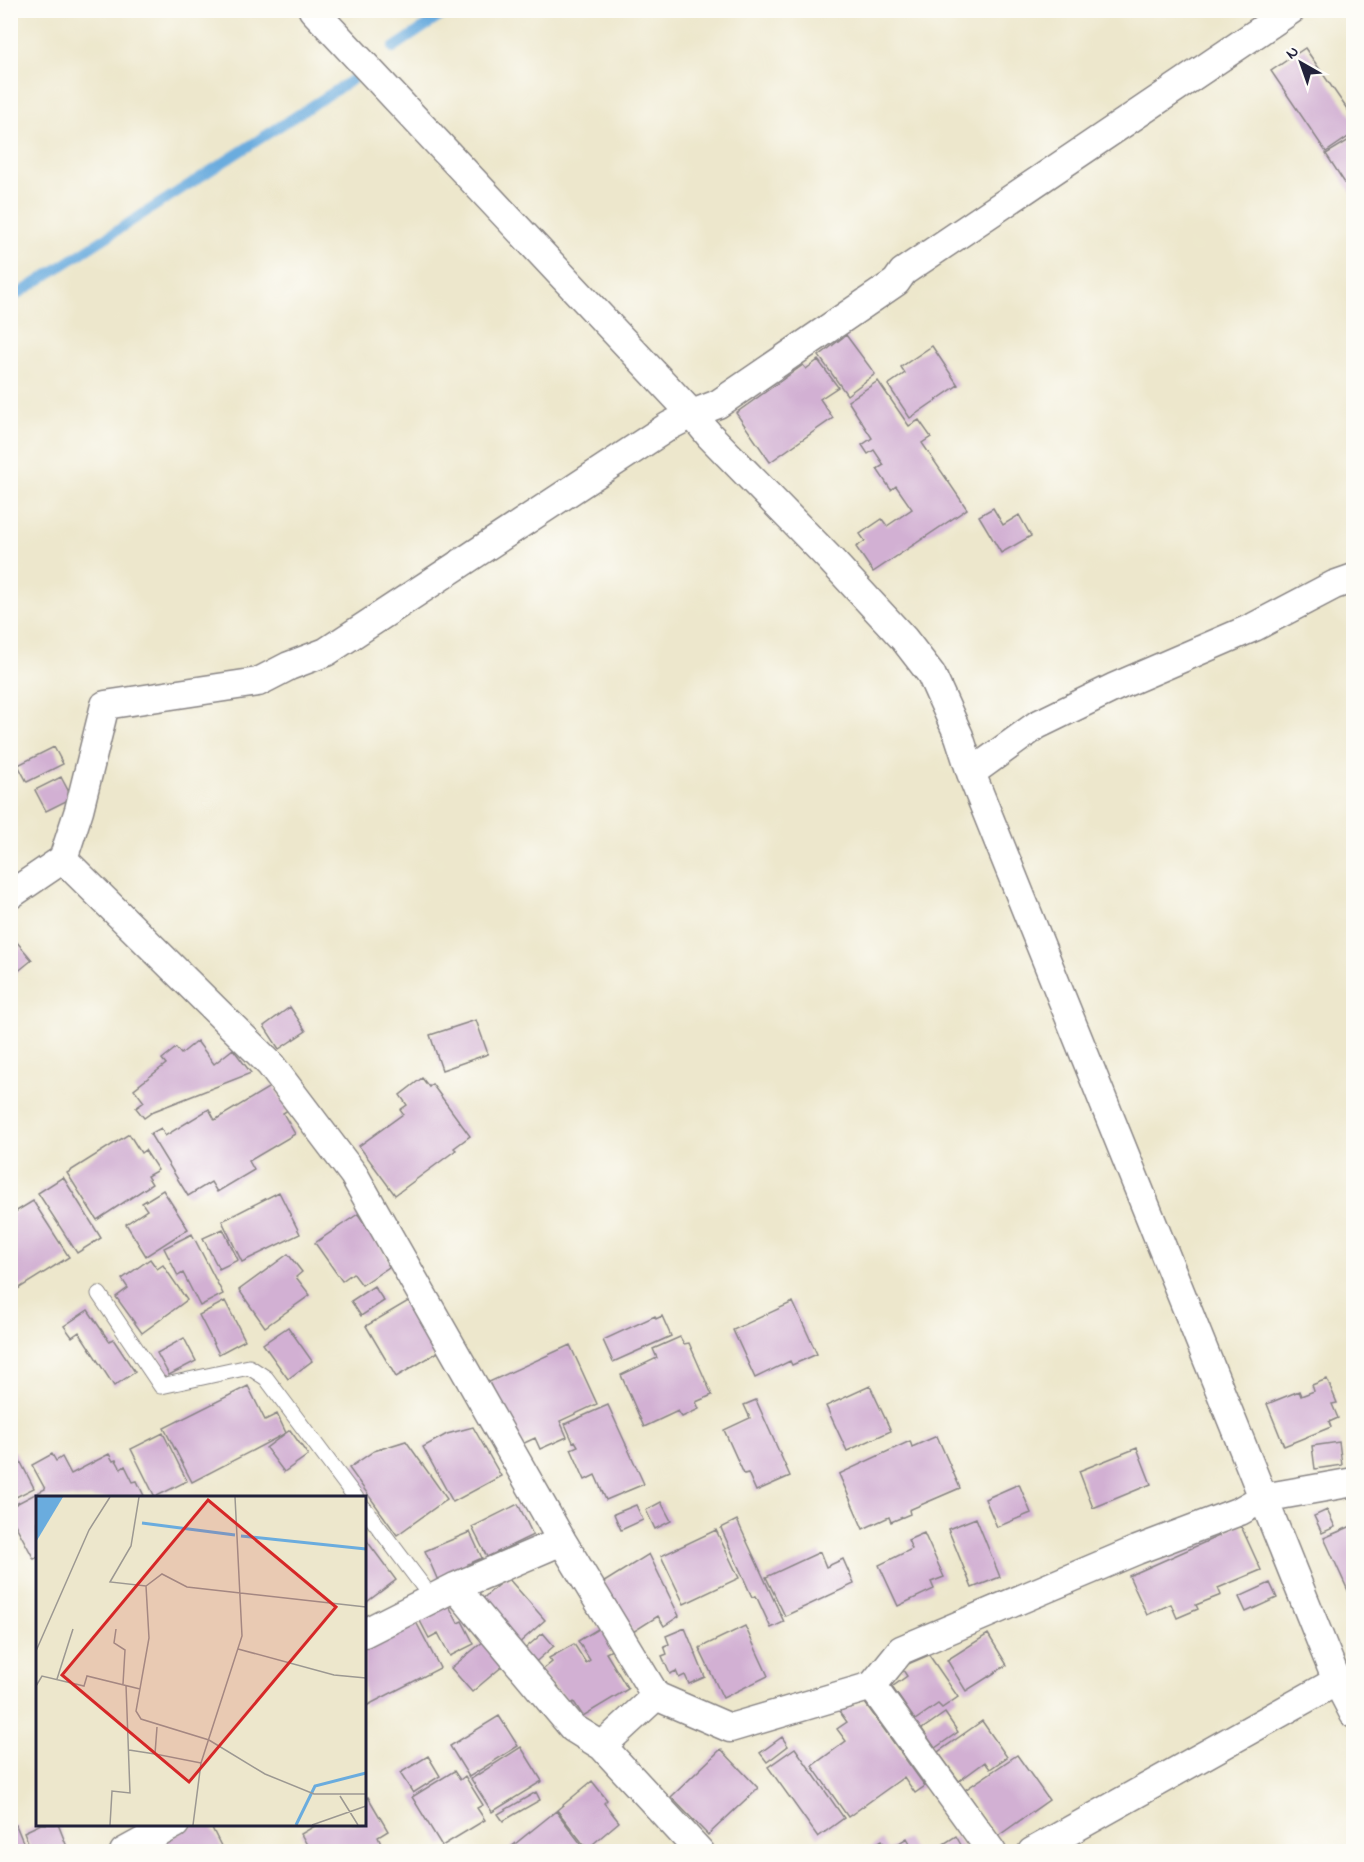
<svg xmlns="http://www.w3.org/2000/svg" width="1364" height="1862" viewBox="0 0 1364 1862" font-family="'Indie Flower',sans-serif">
<rect width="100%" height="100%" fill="#fdfcf7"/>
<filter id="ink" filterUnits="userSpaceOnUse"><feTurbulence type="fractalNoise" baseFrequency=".0167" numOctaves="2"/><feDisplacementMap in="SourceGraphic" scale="12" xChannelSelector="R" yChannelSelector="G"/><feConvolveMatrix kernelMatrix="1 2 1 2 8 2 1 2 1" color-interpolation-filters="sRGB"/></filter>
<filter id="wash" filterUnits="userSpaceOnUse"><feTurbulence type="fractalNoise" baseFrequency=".008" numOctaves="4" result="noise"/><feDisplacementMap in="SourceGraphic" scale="24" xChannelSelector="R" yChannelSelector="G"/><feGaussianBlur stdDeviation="1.35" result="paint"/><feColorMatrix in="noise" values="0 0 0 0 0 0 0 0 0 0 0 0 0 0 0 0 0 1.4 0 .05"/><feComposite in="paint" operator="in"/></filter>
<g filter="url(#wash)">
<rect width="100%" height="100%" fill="#ede7cc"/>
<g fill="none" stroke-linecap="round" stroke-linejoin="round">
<path stroke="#6aacde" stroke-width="10" d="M393,48l57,-38
M10,299l342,-219"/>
</g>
<g id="blocks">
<path fill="#d2b0d3" d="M1305,48l49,71v14l-28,19 -55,-81z
M1354,137v60l-28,-43z
M846,335l29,39 -28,21 -28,-39z
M932,346l26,39 -48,33 -22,-33 17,-12 -4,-6z
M818,360l20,27 -18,12 13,19 -63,44 -34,-49 67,-48 3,4z
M878,381l31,45 10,-6 12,17 -9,6 45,66 -94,63 -17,-25 9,-6 -5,-7 22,-15 5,7 25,-17 -16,-23 -5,4 -14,-21 7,-4 -10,-15 -6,4 -6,-9 10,-7 -24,-37z
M993,508l10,17 16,-10 12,21 -30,17 -22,-37z
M54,747l9,17 -36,18 -9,-17z
M61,777l11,21 -26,13 -11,-21z
M10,934l22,26 -16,13 -6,-8z
M290,1007l16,24 -27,18 -15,-23z
M476,1020l12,34 -46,16 -12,-35z
M197,1041l17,23 19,-15 18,24 -97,38 -10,7 -8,-10 8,-6 -10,-13 32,-25 -4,-5 14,-11 5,6z
M422,1078l7,9 3,-3 38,52 -16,12 2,2 -61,45 -36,-49 44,-32 -3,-4 7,-5 -7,-10z
M273,1085l15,25 -5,3 12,21 -46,27 5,9 -37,22 -6,-10 -23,14 -38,-62 11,-6 4,8 44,-27 6,11z
M129,1134l12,19 4,-3 13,20 -11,6 5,8 -55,36 -30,-47z
M63,1177l38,61 -24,15 -39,-60z
M163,1190l25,39 -42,27 -20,-32 21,-14 -5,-7z
M279,1192l21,42 -58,28 -20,-41z
M33,1201l36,56 -59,37v-79z
M358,1214l34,51 -30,20 -9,-12 -11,8 -27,-38z
M223,1229l15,31 -19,9 -16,-31z
M192,1234l31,60 -23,12 -17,-33 -5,3 -14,-28z
M288,1254l14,18 -6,5 14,18 -45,32 -26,-37z
M150,1259l7,10 6,-4 24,35 -45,33 -26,-36 12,-9 -6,-9z
M374,1286l10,15 -23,15 -10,-15z
M410,1300l30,51 -44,26 -30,-51z
M225,1301l20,39 -26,14 -20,-39z
M793,1302l24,52 -25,11 -2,-4 -35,17 -22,-48z
M88,1310l21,31 4,-2 22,33 -21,14 -35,-54 -7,5 -8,-11z
M655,1316l1,3 6,-3 9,20 -58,26 -10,-22z
M288,1327l24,34 -24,18 -25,-35z
M680,1337l4,7 5,-1 23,52 -16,7 3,7 -17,8 -4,-6 -34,16 -23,-52 36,-17 -4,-9z
M184,1338l12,23 -27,14 -12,-22z
M570,1345l27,59 -37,17 7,16 -27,12 -5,-11 -17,8 -29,-64z
M1327,1379l10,24 -5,1 6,14 -9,4 2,5 -47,19 -17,-42 32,-13 2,5 13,-5 -2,-6z
M248,1386l17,34 12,-6 9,19 -94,49 -28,-54z
M870,1386l21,45 -44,20 -21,-45z
M756,1400l34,76 -34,15 -8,-18 -4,1 -20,-44 26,-12 -6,-13z
M608,1405l36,79 -38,16 -11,-25 -10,5 -14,-31 7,-3 -3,-5 -2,1 -8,-18z
M473,1427l28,49 -48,26 -30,-55 24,-13z
M290,1430l18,25 -24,17 -18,-24z
M163,1433l24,48 -32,16 -24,-48z
M937,1436l23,52 -51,22 1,4 -19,8 -2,-5 -26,12 -24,-55 71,-33 2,6z
M406,1441l41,58 -50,36 -48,-67 25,-17z
M1339,1442l3,23 -27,4 -3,-23z
M1137,1448l14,36 -58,24 -14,-37z
M15,1451l19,37 -24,12v-47z
M52,1454l4,7 6,-4 9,17 38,-20 4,7 3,-1 5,9 4,-3 8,16 4,-1 8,17h-107v59l-4,2 -24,-44v-8l35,-18 -13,-24z
M1019,1484l12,29 -34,14 -12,-28z
M661,1502l10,19 -16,8 -9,-19z
M518,1504l15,31 -46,22 -15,-30z
M636,1505l7,15 -22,10 -7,-16z
M1327,1510l8,17 -13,6 -8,-17z
M976,1518l24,59 -28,11 -24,-59z
M737,1520l47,102 -13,6 -15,-32 -4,1 -31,-69z
M1240,1524l21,46 -43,18 3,7 -25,10 2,4 -21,9 -6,-14 -24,11 -18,-39 90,-40v-2z
M1354,1525v68l-4,2 -26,-57z
M716,1530l23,48 -55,26 -23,-48z
M470,1532l12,26 -14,6 3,5 -32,14 -14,-32z
M924,1533l20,44 -13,5 3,7 -36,17 -19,-41 33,-16 -4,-9z
M367,1541l29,39 -32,24v-61z
M820,1552l6,15 17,-8 11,25 -69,32 -19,-39z
M649,1554l30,62 -15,10 -6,-10 -25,16 -32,-48z
M507,1577l38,43 -28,25 -38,-43z
M1270,1583l7,15 -31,14 -7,-15z
M448,1604l10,19 4,-2 12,23 -24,12 -12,-23 -9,5 -10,-19z
M415,1620l25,48 -76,39v-60z
M745,1626l23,50 -45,22 -24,-50z
M601,1627l13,22 -8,4 22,36 -45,27 -9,-14 -3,2 -30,-33 11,-9 -3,-4 25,-14 12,19 4,-3 -12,-19z
M685,1628l20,49 -16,7 -4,-9 -6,3 -3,-7 -6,3 -8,-18 5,-2 -3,-8 5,-2 -3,-8z
M543,1633l11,13 -22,19 -11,-13z
M988,1634l19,31 -41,26 -19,-31z
M484,1641l20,24 -32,27 -21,-24z
M929,1655l29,42 -16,11 -4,-4 -23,16 -23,-33 15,-11 -6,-9z
M865,1703l60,83 -10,7 -11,-16 -56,40 -36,-51 34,-25 -9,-12 10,-7 -8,-11z
M945,1713l13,19 -23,16 -13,-19z
M499,1716l19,30 -49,31 -19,-31z
M982,1721l25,36 -17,12 -5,-7 -26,19 -21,-29z
M782,1737l6,9 -21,16 -7,-9z
M521,1747l21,34 -50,31 -21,-33z
M795,1748l49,70 -26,19 -50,-70z
M721,1749l37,39 -50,47 -37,-38z
M1017,1755l32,45 -51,36 -33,-46z
M428,1756l12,20 -27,17 -13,-20z
M454,1771l6,9 5,-4 18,29 -6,3 8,12 -43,26 -30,-49z
M592,1781l15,19 -3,3 15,19 -32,27 -30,-39z
M536,1792l4,8 -37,21 -5,-7z
M368,1797l20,34 -10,6 3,7 -14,8h-56l-10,-18 17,-10h46v-25z
M556,1811l28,37 -5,4h-6l-2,-3 -2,3h-57l-2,-4z
M41,1824h17l11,28h-37l-8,-20z
M196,1824h14l14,28h-79z
M16,1825l11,27h-17v-25z
M956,1836l9,16h-34z
M907,1838l8,14h-52l19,-12 6,10z"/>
</g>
</g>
<g filter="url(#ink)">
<use href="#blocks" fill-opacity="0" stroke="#888484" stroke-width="1.5"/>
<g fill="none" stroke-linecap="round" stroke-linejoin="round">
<g stroke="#888484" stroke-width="17">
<path id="lane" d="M99,1294l62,92 88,-19 17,11 90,120
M364,1508l68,90"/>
</g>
<g stroke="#888484" stroke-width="31">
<path id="street" d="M313,10l379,404 18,22 121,124 73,79 27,35 28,62 12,37 366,908 17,33
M971,773l66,-48 78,-38 139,-60 80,-42 20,-7
M63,859l207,205 84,111 208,366 94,155 74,32 142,-42 29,-36 236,-100 103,-39 23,-13 91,-16
M10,895l53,-36 16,-49 26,-105 153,-23 31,-16 37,-14 343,-226 23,-12 26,-10 178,-122 7,-10 388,-262
M455,1587l118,141 29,18 98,106
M364,1633l91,-46 107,-46
M872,1686l120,166
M602,1746l54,-50
M124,1852l51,-28
M1032,1852l305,-171"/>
</g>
<use href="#lane" stroke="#fff" stroke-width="15"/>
<use href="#street" stroke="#fff" stroke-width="28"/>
</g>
</g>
<g transform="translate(36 1496)">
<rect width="330" height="330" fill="#ede7cc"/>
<path d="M0,1h27l-27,45z" fill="#6aacde"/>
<path fill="none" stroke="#6aacde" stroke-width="3" d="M106,27l93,12M205,40l125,13M260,329l19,-39 51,-13"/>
<path fill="none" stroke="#9c9892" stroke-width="1.5" d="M103,1l-8,49 -21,36 36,4 16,-12 25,13 179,20M110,90l3,52 -13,73 5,8 68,21 56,34 49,20h52M80,133l-2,14 11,7 -2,34M202,153l96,26 32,3M0,155l53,-121 21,-33M21,183l16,-50M0,190l6,-10 42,10 3,-10 53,13M121,231l-2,27 46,9M93,254l26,4M304,300l18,29M74,329l2,-34 18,2 -4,-108M157,329l8,-62 41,-127 -7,-139M276,329l54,-19"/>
<path fill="#d62828" fill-opacity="0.15" stroke="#d62828" stroke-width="3" d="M172,4l128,107 -147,175 -127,-107z"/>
<rect width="330" height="330" fill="none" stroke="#22223b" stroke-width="3"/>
</g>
<rect width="1364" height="1862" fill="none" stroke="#fdfcf7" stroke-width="36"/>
<g transform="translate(1301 63) rotate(320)" stroke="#fdfcf7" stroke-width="4.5" paint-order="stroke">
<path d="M0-4.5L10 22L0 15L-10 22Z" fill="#22223b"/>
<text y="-9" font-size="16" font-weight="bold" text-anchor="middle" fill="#22223b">N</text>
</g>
</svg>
